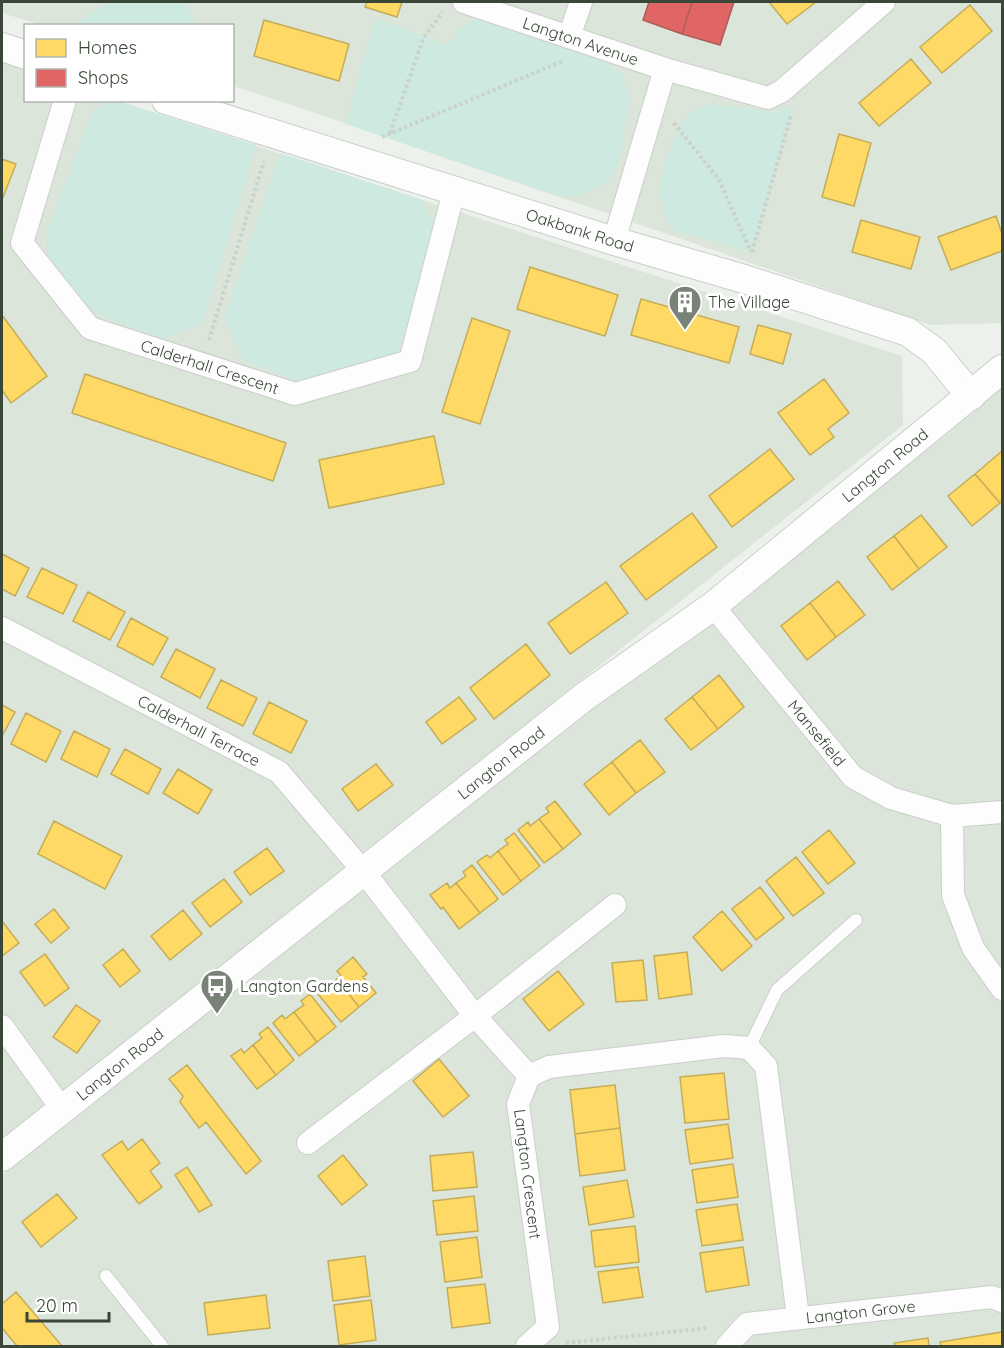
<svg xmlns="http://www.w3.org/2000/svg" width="1004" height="1348" viewBox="0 0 1004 1348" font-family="Quicksand,sans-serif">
<rect width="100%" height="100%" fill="#ecf1eb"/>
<path fill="#dbe5da" d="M2,2h1000v321l-71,2 -627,-216 -71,-23 -1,-60 -190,-1 -40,-12z
M2,62l23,8 1,30 92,1 784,255 1,69 -901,714z
M1002,364v982h-1000v-171z"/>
<path fill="#cee9df" d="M109,2h75l13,23h-123z
M489,17l113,42 21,17 7,24 -11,62 -9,18 -30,15 -17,3 -217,-74 29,-106 72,27c14,-18 17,-26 42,-28z
M121,102l135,43 -53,178 -42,16 -70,-27 -44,-58 1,-24 44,-118 13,-9z
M710,104l67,8 17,-6 -42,146 -77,-21 -9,-13 -7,-23 3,-21 12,-38 16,-24z
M280,153l140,46 15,27 -38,132 -91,26 -63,-24 -19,-41z"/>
<path fill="#ffd966" stroke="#c4ad58" stroke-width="1.5" d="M367,2h35l-5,15 -32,-10z
M769,2h47l-29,22z
M970,5l22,26 -50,42 -22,-26z
M264,20l85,24 -10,37 -85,-25z
M911,59l20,24 -52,43 -20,-23z
M839,134l32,9 -17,63 -32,-9z
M2,159l14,5 -14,36z
M996,216l6,18v17l-51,19 -13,-33z
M861,220l59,17 -9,32 -59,-17z
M530,267l88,28 -13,41 -88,-27z
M641,299l98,28 -10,36 -98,-28z
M2,315l45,61 -36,27 -9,-13z
M472,318l38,13 -30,93 -38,-12z
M758,325l33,9 -8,30 -33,-10z
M85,374l201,69 -13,38 -201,-68z
M824,379l25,34 -21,16 6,8 -24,18 -32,-42z
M434,436l10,48 -115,24 -10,-48z
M770,449l24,30 -62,48 -23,-31z
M1002,451v50l-2,2 -25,-29z
M975,474l25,29 -28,23 -24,-30z
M692,513l25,34 -71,53 -26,-34z
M921,515l26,32 -28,22 -25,-33z
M894,536l25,33 -27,21 -25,-33z
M2,554l27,14 -14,28 -13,-7z
M42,568l35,17 -14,29 -36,-17z
M838,581l27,34 -29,22 -26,-34z
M606,582l22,31 -58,41 -22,-31z
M88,592l37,20 -15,28 -37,-19z
M810,603l26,34 -29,23 -26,-34z
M131,618l37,20 -15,27 -36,-19z
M526,644l24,31 -56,44 -24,-31z
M176,649l39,20 -15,29 -39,-21z
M719,675l25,32 -26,22 -26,-32z
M221,680l36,18 -14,28 -36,-18z
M459,697l17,22 -34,25 -16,-22z
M692,697l26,32 -27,21 -26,-31z
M269,702l38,19 -16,32 -38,-19z
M2,705l13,7 -13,24z
M26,713l35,18 -15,31 -35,-18z
M74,731l36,18 -13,28 -36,-18z
M640,740l25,32 -29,21 -24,-31z
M125,749l36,20 -13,25 -37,-20z
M612,762l24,31 -27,22 -25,-31z
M376,764l17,21 -35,26 -16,-22z
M178,769l34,21 -14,24 -35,-21z
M555,801l26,33 -18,15 -24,-30 10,-7 -3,-4z
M539,819l24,30 -19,14 -26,-33 10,-8 2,4z
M54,821l68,35 -17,33 -67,-35z
M829,830l26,33 -27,21 -26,-32z
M514,833l26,33 -19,15 -23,-30 10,-7 -3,-4z
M267,848l17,23 -34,24 -16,-23z
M498,851l23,30 -18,14 -26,-33 10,-7 3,3z
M796,857l28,36 -31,23 -27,-35z
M472,865l26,34 -18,14 -24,-30 10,-7 -3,-4z
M224,879l18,23 -32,25 -18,-24z
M447,883l3,5 6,-5 24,30 -21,16 -16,-22 -2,2 -11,-14z
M760,887l24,31 -28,22 -24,-31z
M54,909l15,19 -18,15 -16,-19z
M183,910l19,24 -32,26 -19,-24z
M722,911l30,35 -30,25 -29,-34z
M2,921l17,22 -17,13z
M123,949l17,22 -20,16 -17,-22z
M687,952l5,42 -33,5 -5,-43z
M45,954l24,34 -24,18 -25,-34z
M353,957l14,17 -4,3 13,16 -17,14 -22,-28 4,-3 -4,-5z
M643,960l4,40 -31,2 -4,-39z
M558,971l26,33 -35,27 -26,-32z
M337,979l22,28 -18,15 -23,-28z
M310,994l26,33 -19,15 -23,-30 10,-7 -3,-4z
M76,1005l24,16 -23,32 -24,-16z
M294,1012l23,30 -18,14 -26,-33 9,-8 3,4z
M268,1027l26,33 -18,15 -23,-30 9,-7 -3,-4z
M253,1045l23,30 -19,14 -26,-33 10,-7 3,4z
M439,1059l30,37 -26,21 -30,-36z
M187,1065l74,96 -15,13 -40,-52 -7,6 -19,-26 3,-6 -14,-17z
M724,1073l5,46 -44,4 -5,-46z
M615,1085l5,43 -45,6 -5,-44z
M728,1124l5,34 -43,6 -5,-34z
M620,1128l5,42 -45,6 -5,-42z
M142,1139l18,24 -10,8 12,16 -23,17 -37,-49 20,-14 6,9z
M473,1152l4,35 -44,4 -3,-35z
M343,1155l24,30 -25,20 -24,-29z
M733,1164l5,33 -41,6 -5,-33z
M187,1167l25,38 -13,7 -24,-37z
M627,1180l7,37 -45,8 -6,-38z
M57,1194l20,24 -36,29 -19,-25z
M474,1196l4,35 -41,4 -4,-34z
M737,1204l6,36 -41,6 -6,-36z
M635,1226l4,36 -44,5 -4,-36z
M477,1237l5,40 -37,5 -5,-40z
M743,1247l6,38 -43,7 -6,-39z
M365,1256l5,40 -37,5 -5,-40z
M638,1267l5,30 -40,6 -5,-31z
M485,1284l5,39 -38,5 -5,-40z
M16,1292l46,54h-45l-15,-18v-24z
M266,1295l4,33 -62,7 -4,-32z
M371,1300l5,40 -37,5 -5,-40z
M1002,1332v14h-61l-1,-4z
M928,1338l1,8h-34l-1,-3z"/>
<path fill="#e06666" stroke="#ae5c58" stroke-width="1.5" d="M649,2h43l-10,32 -39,-14z
M692,2h42l-14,43 -38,-11z"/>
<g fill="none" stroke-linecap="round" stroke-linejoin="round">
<g stroke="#cacfc9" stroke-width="14">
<path id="service" d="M749,1048l28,-58 79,-70
M106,1276l56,70"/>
</g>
<g stroke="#cacfc9" stroke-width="24">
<g id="minor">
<path id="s1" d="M464,2l201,67 103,29 14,-7 102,-89"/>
<path d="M569,37l12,-35"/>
<path id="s2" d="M65,100l-43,143 68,85 205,66 115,-33 44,-170"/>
<path d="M614,241l51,-172"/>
<path id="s3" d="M713,606l140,171 38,21 61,18 50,-4"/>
<path id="s4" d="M2,628l277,144 85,100 111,144 54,60"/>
<path d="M952,816l1,79 20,53 29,41"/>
<path d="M2,1026l60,83"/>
<path d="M529,1076l20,-9 175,-21 25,2 17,18 32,251"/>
<path d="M308,1143l167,-127 140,-111"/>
<path d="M527,1346l21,-19 -30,-223 11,-28"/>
<path id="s5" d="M727,1346l20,-22 245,-27 10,4"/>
</g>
</g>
<g stroke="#cacfc9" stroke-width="30">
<g id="tertiary">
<path d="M2,47l24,8"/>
<path id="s6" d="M166,100l448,141 130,38 164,53 26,19 37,45"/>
<path id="s7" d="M2,1157l582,-460 129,-91 289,-237"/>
</g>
</g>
<path stroke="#cbd1cb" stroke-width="4" stroke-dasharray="3 3" stroke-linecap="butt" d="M674,123l45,57 32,72
M390,133l34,-96 19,-25
M382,137l181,-76
M752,252l39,-137
M209,340l55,-179
M566,1343l142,-15"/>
<use href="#service" stroke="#fcfdfc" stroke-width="12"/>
<use href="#minor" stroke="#fcfdfc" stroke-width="22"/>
<use href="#tertiary" stroke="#fcfdfc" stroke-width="28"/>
</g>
<defs>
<g id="building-pin" transform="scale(1.725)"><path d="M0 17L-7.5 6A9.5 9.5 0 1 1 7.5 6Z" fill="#788277" stroke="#fff"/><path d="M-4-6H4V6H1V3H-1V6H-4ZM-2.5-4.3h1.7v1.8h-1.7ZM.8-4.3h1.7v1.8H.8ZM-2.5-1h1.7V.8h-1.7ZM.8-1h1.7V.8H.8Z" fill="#fff"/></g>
<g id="bus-pin" transform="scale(1.725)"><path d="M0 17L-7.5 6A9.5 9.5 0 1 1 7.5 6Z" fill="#788277" stroke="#fff"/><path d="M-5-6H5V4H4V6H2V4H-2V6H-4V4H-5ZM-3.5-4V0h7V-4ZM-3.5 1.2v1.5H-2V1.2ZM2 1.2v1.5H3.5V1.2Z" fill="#fff"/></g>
</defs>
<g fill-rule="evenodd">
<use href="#building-pin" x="685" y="302"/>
<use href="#bus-pin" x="217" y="986"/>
</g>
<g text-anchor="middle" stroke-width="6" stroke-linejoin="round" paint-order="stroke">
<g font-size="16" fill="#3a4638" stroke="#fff">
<text dy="6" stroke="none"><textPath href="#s1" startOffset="123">Langton Avenue</textPath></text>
<text dy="6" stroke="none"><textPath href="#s6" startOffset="434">Oakbank Road</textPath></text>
<text dy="6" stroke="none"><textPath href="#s2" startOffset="384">Calderhall Crescent</textPath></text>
<text dy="6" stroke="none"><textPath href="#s7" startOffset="1122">Langton Road</textPath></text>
<text dy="6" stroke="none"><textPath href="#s4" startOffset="222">Calderhall Terrace</textPath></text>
<text dy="6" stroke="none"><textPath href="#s3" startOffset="164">Mansefield</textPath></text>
<text dy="6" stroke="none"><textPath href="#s7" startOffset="636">Langton Road</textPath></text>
<text dy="6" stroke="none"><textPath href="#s7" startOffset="150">Langton Road</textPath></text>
<text transform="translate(528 1174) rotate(83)" y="6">Langton Crescent</text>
<text dy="6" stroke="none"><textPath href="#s5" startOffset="144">Langton Grove</textPath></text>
</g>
<g font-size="16" fill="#3a4638" stroke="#fff" text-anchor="start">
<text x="708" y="308">The Village</text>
<text x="240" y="992">Langton Gardens</text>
</g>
</g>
<rect width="1004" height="1348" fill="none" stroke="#3a4638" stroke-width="6"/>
<rect x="24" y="24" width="210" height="78" fill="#ffffff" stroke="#b0b5af" stroke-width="1.5"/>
<rect x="36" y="39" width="30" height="18" fill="#ffd966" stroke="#b0b5af" stroke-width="1.5"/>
<text x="78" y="54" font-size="18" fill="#3a4638">Homes</text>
<rect x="36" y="69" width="30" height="18" fill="#e06666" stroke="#b0b5af" stroke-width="1.5"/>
<text x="78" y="84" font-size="18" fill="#3a4638">Shops</text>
<path d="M27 1312v9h82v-9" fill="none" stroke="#3a4638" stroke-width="3"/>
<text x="36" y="1312" font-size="18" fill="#3a4638" stroke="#ffffff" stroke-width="4.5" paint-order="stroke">20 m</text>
</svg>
